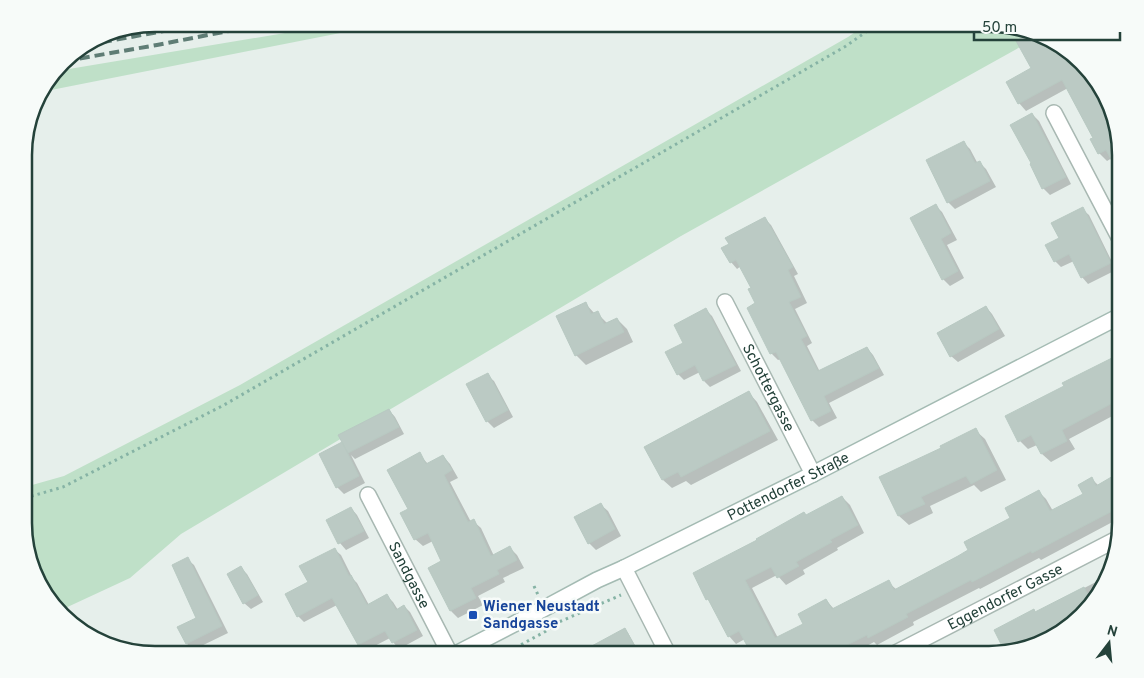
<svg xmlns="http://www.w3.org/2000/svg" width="1144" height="678" viewBox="0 0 1144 678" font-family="Overpass,sans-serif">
<rect width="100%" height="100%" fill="#e6efeb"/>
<path fill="#bfe0c8" d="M326,24h60l-345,68 16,-21 228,-38z
M867,24h122l49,13 -357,199 -500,298 -51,44 -69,32 -15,-14 -21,-56v-53l39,-11 176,-91 608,-348z"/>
<path fill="#0003" d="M1030,35l3,1 7,8 8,-4 7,1 48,48 17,57 -8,12 -5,3 -8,-8 -5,-14 -26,-51 -42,23 -7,-8 13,-34z
M1032,114l7,7 32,63 -21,11 -7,-7z
M964,143l6,6 8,15 2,-1 6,6 10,18 -41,22 -7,-7z
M936,206l6,6 15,28 -10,5 17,33 -14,8 -7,-7z
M1082,209l7,6 27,55 -28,14 -6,-7 -8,-16 -13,6 -6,-6 5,-23z
M765,219l6,6 27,49 -4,2 13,27 -12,6 17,34 -5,3 13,26 47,-24 6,7 11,20 -55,28 8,15 -18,9 -7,-7 -31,-61 -3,1 -6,-6 -23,-46 8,-4 -5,-15 -11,-23 -4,3 -6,-7z
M585,303l10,11 2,-1 10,10 10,-4 10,10 6,13 -47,23 -10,-10z
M986,307l6,7 13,22 -47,26 -7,-6z
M706,310l6,6 29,55 -31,16 -6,-6 -4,-9 -16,8 -6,-6 7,-30z
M1120,355v57l-51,27 6,10 -24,13 -9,-8 -5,-9 -9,4 -8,-8 45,-54z
M487,375l7,6 19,36 -19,11 -7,-7z
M749,393l8,9 21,38 -87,45 -5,-4 -14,7 -9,-8 -17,-33z
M389,410l6,7 9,17 -49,25 -4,-4 14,28 -21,11 -7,-7 -17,-32 22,-11 3,4z
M975,430l10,9 21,41 -25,12 -7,-7 -44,21 3,7 -24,12 -10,-9 -18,-38 61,-29z
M419,454l9,10 15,-8 7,8 8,14 -8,4 21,40 2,-1 8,7 13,28 16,-8 7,7 7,13 -21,10 2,4 -27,14 5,9 -25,13 -7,-7 -8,-49 -10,-21 -10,5 -8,-7 -5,-30z
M1120,473v45l-79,42 -2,-2 -59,31 -1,-1 -66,34 1,3 -37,20 -3,-3 -22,12h-99l-8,-15 -9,5 -7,-8 -18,-33 -3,-4 98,-83 36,-19 8,8 14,28 -27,15 1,2 -35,20 2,4 -19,11 -9,-10 -25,13 26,50 27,-14 21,-24 8,9 54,-27 9,8 62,-33 53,-38 26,-28 8,8 7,12 31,-16 8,-16 7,7z
M601,505l7,6 13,25 -25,14 -7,-7z
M351,508l6,7 12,23 -23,12 -6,-7 -12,-23z
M334,549l7,6 12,24 4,4 12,22 18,-9 6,6 5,8 6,-4 6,6 13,24 -24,13 -6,-7 -3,-4 -25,13 -6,-6 -22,-40 -33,17 -6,-6 11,-33z
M187,559l7,6 34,68 -35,17 -6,-6 11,-25z
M240,567l7,7 16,28 -12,7 -7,-6z
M1096,582l6,7 -47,48 -48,14 28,-38z
M625,630l3,3 12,21h-43l-4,-7z"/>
<path fill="#bbcac4" stroke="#b8c9c2" d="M1028,34l5,2 5,8 9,-5 8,3 47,47 18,57v30l-14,-26 -8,4 -8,-15 3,-1 -31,-58 -44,24 -12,-22 25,-14 -15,-27z
M1032,113l34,64 -24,12 -12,-25 1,-1 -21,-38z
M964,141l11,22 5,-2 10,20 -43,22 -21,-43z
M936,204l15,29 -10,6 17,32 -16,9 -32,-62z
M1083,207l28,56 -30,15 -12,-24 -15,8 -9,-17 14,-7 -8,-15z
M765,217l28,50 -5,3 13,27 -12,5 18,34 -6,3 17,32 49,-24 12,21 -55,28 7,15 -20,10 -35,-69 -6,2 -23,-46 8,-5 -7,-14 3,-1 -15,-28 -6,3 -9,-15 8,-4 -4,-6z
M586,302l5,12 7,-3 6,13 13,-6 7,14 -49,24 -19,-40z
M986,306l13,23 -49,28 -13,-24z
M706,308l30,57 -33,16 -8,-16 -18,10 -12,-23 18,-9 -9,-18z
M1120,354v45l-58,31 5,11 -26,13 -10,-19 -13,7 -13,-26 59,-30 -2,-3z
M488,373l20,37 -22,12 -20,-38z
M749,391l21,40 -89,46 -3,-5 -16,8 -18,-33z
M389,409l10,18 -51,26 -10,-18z
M976,428l21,42 -26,14 -5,-8 -45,21 4,7 -27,12 -19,-39 62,-29 -1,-2z
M342,442l17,34 -23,12 -17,-34z
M420,452l6,12 17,-9 9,15 -8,5 24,47 6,-3 17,37 19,-10 7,14 -20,10 2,4 -28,14 5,10 -26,13 -22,-43 13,-7 -13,-28 -14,7 -14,-27 8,-4 -21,-39z
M1120,472v35l-88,46 -1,-2 -59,31 -1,-2 -65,34 2,3 -40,21 -1,-3 -38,19h-84l5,-3 -11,-20 -11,6 -20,-38 -2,1 -13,-27 64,-33 -1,-1 48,-27 2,3 36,-19 16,29 -28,15 2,2 -36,20 3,4 -22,12 -6,-11 -26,13 30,58 28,-14 -5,-10 28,-15 6,10 57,-29 5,10 64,-34 10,-6 -4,-8 46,-24 -5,-10 34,-18 11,21 33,-17 -5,-9 14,-8 4,9z
M601,503l14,26 -27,15 -14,-27z
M351,507l13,24 -26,13 -12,-24z
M335,548l14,28 2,-1 16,30 20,-11 9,16 8,-5 13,25 -25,13 -7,-12 -27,14 -26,-47 -35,19 -12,-23 23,-12 -9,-16z
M188,557l34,69 -36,18 -9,-17 19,-9 -24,-53z
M241,566l17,29 -15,9 -16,-30z
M1084,587l7,14 -36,35 -50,16 -11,-22 40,-21 1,3z
M625,628l14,26h-62z"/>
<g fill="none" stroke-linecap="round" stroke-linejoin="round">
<g stroke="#a8b8b2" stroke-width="18">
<g id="minor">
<path d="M1054,113l66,126"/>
<path id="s1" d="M725,302l88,172"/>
<path id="s2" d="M368,495l82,159"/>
<path d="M624,568l44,86"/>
<path id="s3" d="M894,654l223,-115"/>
</g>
</g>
<g stroke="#a4bbb3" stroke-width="18">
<g id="secondary">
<path id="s4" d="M456,654l89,-46 52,-28 27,-12 189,-94 307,-158"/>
</g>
</g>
<path stroke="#86b3a5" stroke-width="3" stroke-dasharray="2.5 4" stroke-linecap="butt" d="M25,498l38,-11 161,-82 622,-359 31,-22
M534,586l4,9
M504,654l44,-24 4,-5 69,-30"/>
<use href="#minor" stroke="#fff" stroke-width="15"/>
<use href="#secondary" stroke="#fff" stroke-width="15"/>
<path stroke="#5f7d75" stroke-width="4" stroke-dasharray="10 5" stroke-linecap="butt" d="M87,45l115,-21
M65,61l92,-16 107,-21"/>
</g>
<rect fill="#1a4fb4" stroke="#f7fbf9" stroke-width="2" x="468" y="610" width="10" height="10" rx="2.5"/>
<g text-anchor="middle" stroke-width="5" stroke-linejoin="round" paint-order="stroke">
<g font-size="15" fill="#24423a" stroke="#f7fbf9">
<text dy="5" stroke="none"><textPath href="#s1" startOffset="96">Schottergasse</textPath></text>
<text dy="5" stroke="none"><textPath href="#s4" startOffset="372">Pottendorfer Straße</textPath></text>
<text dy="5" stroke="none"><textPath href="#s2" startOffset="90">Sandgasse</textPath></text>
<text dy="5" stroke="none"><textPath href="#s3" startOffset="125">Eggendorfer Gasse</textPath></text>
</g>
<g font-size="15" font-weight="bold" fill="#164399" stroke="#f7fbf9" text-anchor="start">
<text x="483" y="611">Wiener Neustadt<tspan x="483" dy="17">Sandgasse</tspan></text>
</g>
</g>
<path d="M0 0H1144V678H0ZM155 32H989A123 123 0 0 1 1112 155V523A123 123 0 0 1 989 646H155A123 123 0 0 1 32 523V155A123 123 0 0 1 155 32Z" fill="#f7fbf9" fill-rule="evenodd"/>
<path fill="none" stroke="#24423a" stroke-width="2.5" d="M155 32H989A123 123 0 0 1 1112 155V523A123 123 0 0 1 989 646H155A123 123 0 0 1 32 523V155A123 123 0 0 1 155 32Z"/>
<g transform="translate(1109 643) rotate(16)" stroke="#f7fbf9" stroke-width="4" paint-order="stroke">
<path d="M0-4L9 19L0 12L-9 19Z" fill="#24423a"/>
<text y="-8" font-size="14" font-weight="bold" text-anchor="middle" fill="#24423a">N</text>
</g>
<path d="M974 32v8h146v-8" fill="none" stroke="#24423a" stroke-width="2.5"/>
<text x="982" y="32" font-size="15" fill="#24423a" stroke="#f7fbf9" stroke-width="4" paint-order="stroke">50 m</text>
</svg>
